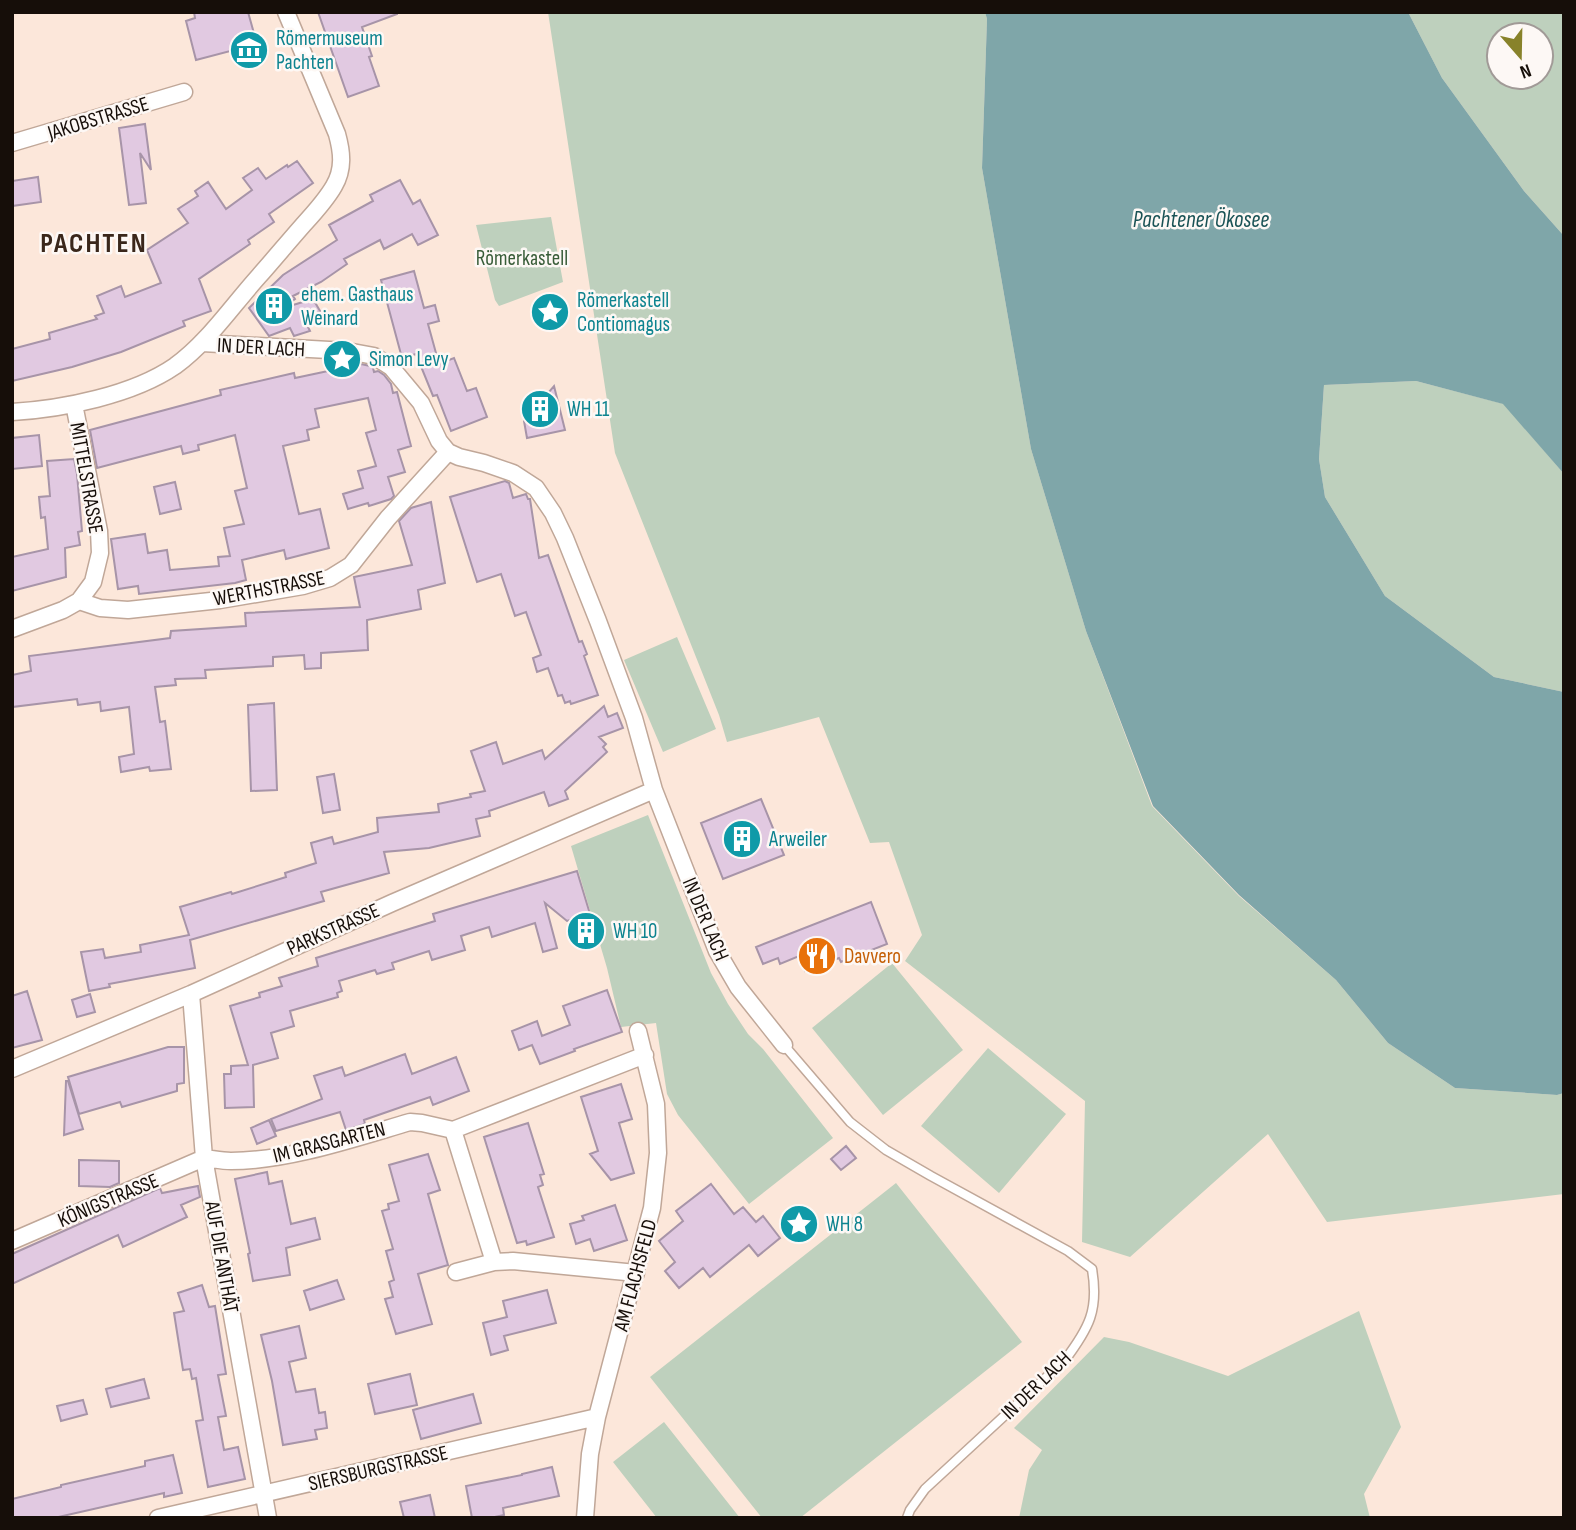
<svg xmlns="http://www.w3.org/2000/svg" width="1576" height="1530" viewBox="0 0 1576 1530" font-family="'Sofia Sans Condensed',sans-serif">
<rect width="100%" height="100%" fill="#fce7da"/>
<path fill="#bed0bd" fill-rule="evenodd" d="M548,12h437l2,7 -5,149 49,281 55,182 66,175 87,90 97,84 52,63 67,45 102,7 7,-2v101l-237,28 -59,-88 -138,123 -48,-15 3,-141 -180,-140 17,-26 -33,-93 -19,1 -51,-126 -92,25 -8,-27 -104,-262z
M1408,12h156v224l-40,-45 -82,-113zM1499,35h42v42h-42z
M551,217l12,65 -64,24 -4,-6 -19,-75z
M1416,381l88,23 60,70v218l-70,-15 -109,-81 -60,-99 -6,-38 5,-74z
M677,637l39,92 -53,23 -39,-92z
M648,815l63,158 17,31 20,30 15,15 70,89 -84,66 -71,-89 -11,-21 -11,-71 -35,4 -14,-59 -36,-122z
M892,963l71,87 -80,65 -71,-87z
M988,1048l78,66 -67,79 -78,-67z
M896,1183l126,159 -222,176h-38l-112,-141z
M1359,1311l42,116 -37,67 6,24h-351l10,-48 13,-20 -28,-22 90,-91 25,5 99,34z
M664,1422l76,96h-83l-44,-56z"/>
<path fill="#7fa6a9" d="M985,12h423l34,66 82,113 40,45v238l-61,-70 -87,-23 -92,4 -5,74 6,38 60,99 109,81 70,15v401l-7,2 -102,-7 -67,-45 -52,-63 -97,-85 -86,-89 -67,-175 -55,-182 -49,-281 5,-149z"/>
<path fill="#e1c9e1" stroke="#a794a8" stroke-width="2" d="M194,12h54l9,32 -61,16 -10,-39 9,-3z
M318,12h79v2l-35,13 10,29 -3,1 10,29 -31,11z
M145,124l6,46 -11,-17 6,50 -17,2 -10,-77z
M297,161l16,22 -44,31 5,8 -26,18 2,4 -51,35 12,32 -28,10 2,5 -64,26 -49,15 -60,14v-32l38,-10 -1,-6 48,-14 -2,-3 9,-3 -7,-17 24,-10 4,11 36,-14 -14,-33 41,-27 -10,-14 20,-13 -3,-5 13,-9 18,27 26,-19 -9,-12 15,-10 8,11 21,-14 1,2z
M38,177l3,25 -29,4v-25z
M400,180l13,24 7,-4 18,35 -20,10 -6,-11 -28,15 -4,-9 -36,19 3,5 -26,18 -28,14 2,3 -12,9 30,-9 7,12 -15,10 5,10 -16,5 -4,-8 -21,8 -20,-28 34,-33 54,-35 -8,-15 44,-24 -3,-6z
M414,271l10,37 11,-3 4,16 -11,3 11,40 15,-6 13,33 9,-3 11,29 -36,14 -14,-36 -4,1 -17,-42 -14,4 -21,-78z
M558,300l6,19 -23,6 -5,-19z
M361,364l9,2 3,2 1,4 4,-1 6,4 7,9 2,9 4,-1 14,54 -13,4 7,22 -17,5 6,19 -3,3 -22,7 -1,-3 -20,6 -5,-15 20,-6 -5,-17 18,-5 -10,-33 10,-3 -8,-32 -53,11 4,18 -12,3 2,10 -26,6 16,68 21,-5 9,39 -43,11 -2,-9 -42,10 4,20 -11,3 -96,11 -1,-8 -20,3 -7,-50 34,-5 3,19 19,-3 3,20 49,-4 -1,-9 12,-1 -6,-28 20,-4 -9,-33 12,-3 -12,-53 -37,10 1,5 -16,4 -2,-8 -84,22 -7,-38 131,-35 -1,-5 74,-17 1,5z
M554,386l11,44 -38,8 -3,-17z
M39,435l3,31 -30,3v-31z
M74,459l3,15 5,57 -4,1 2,13 -15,3 1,29 -54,14v-34l36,-8 -3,-32 -4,1 -2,-21 11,-1 -3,-35z
M505,481l4,2 4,15 13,-4 2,5h2l9,59 9,-3 31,87 3,-1 5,13 -3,2 14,39 -27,9 -1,-3 -5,2 -3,-8 -4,1 -10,-28 -11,4 -4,-14 8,-3 -15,-43 -11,4 -14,-42 -24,8 -27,-85z
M175,482l6,27 -21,5 -6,-27z
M431,502l14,81 -27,7 3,19 -54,11 1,30 -47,3v15l-16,1 -1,-14 -31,2v9l-68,4 1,8 -31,1 1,6 -21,2 5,35 5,-1 6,48 -21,2 -1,-4 -28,5 -2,-15 15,-3 -5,-47 -28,4 -1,-9 -22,3 -1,-6 -65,8v-32l19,-4 -2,-15 141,-18 1,-7 75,-5 -1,-13 115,-6 -6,-30 58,-12 -13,-44 12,-13z
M274,703l3,87 -26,1 -3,-86z
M604,706l4,11 9,-4 6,15 -24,9 7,7 -3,3 4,5 -42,39 3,8 -19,7 -5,-14 -55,19 1,5 -14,3 4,17 -51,12 -45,4 5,21 -68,19 3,9 -134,39 5,28 -86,16 1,3 -21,4 -8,-39 22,-3 2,9 36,-6 -1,-7 49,-10 -9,-28 51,-15 1,2 54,-17 -1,-4 31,-10 -5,-20 21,-6 2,7 44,-12 -1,-14 62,-6 -1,-8 33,-7 -1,-3 15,-3 -14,-40 25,-9 7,22 39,-14 3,9z
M334,774l6,36 -17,3 -6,-36z
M761,799l23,56 -61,24 -22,-56z
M577,871l13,43 -23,7 -22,-18 12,45 -14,4 -8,-29 -43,14 -3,-10 -28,9 4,14 -33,10 -3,-9 -37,12 2,6 -17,5 -2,-4 -36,11 3,10 -5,2 1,4 -48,14 4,15 -23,7 7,25 -25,7 1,42 -29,1 -1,-34h7v-8l17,-1 -18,-59 30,-9 -1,-4 23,-7 -3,-8 39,-12 -2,-8 119,-37 -2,-7z
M871,902l16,42 -46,18 -2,-4 -34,13 -6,-15 -19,8 -2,-6 -15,6 -7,-17z
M607,990l15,42 -48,17 1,2 -35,13 -8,-19 -13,5 -7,-19 25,-10 5,15 28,-11 -7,-19z
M27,991l15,49 -30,8v-52z
M90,994l5,18 -18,5 -5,-17z
M168,1047h16v36l-7,1v7l-55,16 -2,-5 -41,12 -11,-37z
M405,1054l7,20 44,-17 13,34 -36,14 -3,-8 -66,23 1,4 -19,6 -6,-18 -64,19 -5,-12 51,-20 -8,-23 28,-9 3,9z
M66,1081h2l15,48 -19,6z
M621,1084l11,35 -13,4 15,50 -23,7 -21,-26 8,-3 -17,-54z
M269,1120l7,16 -19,8 -6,-16z
M528,1123l16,51 -4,1 3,10 -5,2 16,50 -27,8 -1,-4 -9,2 -33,-106z
M846,1146l10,12 -15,12 -10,-11z
M428,1154l12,36 -12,4 20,71 -30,9 14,50 -36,10 -11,-35 8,-2 -4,-15 5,-2 -8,-29 7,-2 -11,-38 7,-2 -1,-5 11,-3 -10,-36z
M79,1160l40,1v22l-9,4 -31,-1z
M267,1172l2,12 13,-3 9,43 24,-6 5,21 -34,9 4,27 -37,6 -5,-27 2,-1 -15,-74z
M711,1184l23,30 9,-7 13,15 7,-6 17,22 -22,18 -9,-11 -39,32 -7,-9 -24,20 -14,-17 10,-9 -16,-21 24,-20 -7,-10z
M198,1186l2,11 -19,8 6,12 -64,30 -5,-12 -106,49v-30l148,-66 2,5z
M615,1205l12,35 -33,11 -4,-12 -14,5 -6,-20 14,-4 -2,-4z
M337,1280l7,19 -34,11 -6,-19z
M202,1285l7,22 6,-1 11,68 -8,1 8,41 -8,1 6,33 14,-3 7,32 -37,8 -12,-66 7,-1 -7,-42 -4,1 -2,-10 -7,1 -9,-57 10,-2 -6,-18z
M547,1290l9,33 -52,13 4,14 -17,5 -8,-32 24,-6 -4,-16z
M299,1326l7,32 -17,4 7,30 19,-3 4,24 6,-1 2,16 -12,2 2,9 -34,6 -11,-64 -11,-46z
M410,1374l7,31 -42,9 -7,-30z
M144,1379l5,19 -38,9 -5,-18z
M473,1394l8,29 -60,16 -8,-29z
M83,1400l4,14 -26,7 -4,-15z
M173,1455l9,38 -18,4v-4l-110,25h-42v-19l49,-12v-2l84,-19v-5z
M552,1467l7,29 -56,12 1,7 -14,3h-18l-6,-32 56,-11v-1z
M430,1495l5,23h-31l-4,-16z"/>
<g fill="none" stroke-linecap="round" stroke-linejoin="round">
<g stroke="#c0a798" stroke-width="11">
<path id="lane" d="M784,1045l66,77 36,28 45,26 137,75 24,18c7,41 -3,59 -27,91l-140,129 -15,21 -3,8"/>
</g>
<g stroke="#c0a798" stroke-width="19">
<path id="street" d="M12,143l172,-51
M202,343l145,8 27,5 17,11 30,36 18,38 9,11 11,5 25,6 29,10 23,15 17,25 12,25 33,83 36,97 20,72 63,161 21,36 46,58
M12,412c51,-3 121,-17 163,-46 33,-24 57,-60 84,-90 15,-17 30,-35 45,-52 11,-12 22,-24 30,-38 10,-17 8,-34 3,-52l-51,-122
M79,601l21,7 28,2 92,-10 83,-14 27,-8 21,-13 37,-47 60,-66
M12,629l51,-19 16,-9 14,-19 7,-29 -1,-22 -25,-127
M191,994l13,164 64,360
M12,1069l179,-75 201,-91 262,-113
M453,1130l41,132
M12,1241l192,-83c9,1 18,3 27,3 57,0 124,-23 179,-39l12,1 31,7 192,-75
M456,1272l38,-10 19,-1 123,12
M158,1518l439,-101
M585,1518l5,-64 7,-37 55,-209 6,-55 -2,-49 -18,-73"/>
</g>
<use href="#lane" stroke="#fff" stroke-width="8"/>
<use href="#street" stroke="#fff" stroke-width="16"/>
</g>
<defs>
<g id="museum-disc" transform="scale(2.0125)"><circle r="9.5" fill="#0f9aa8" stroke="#fdf8f5"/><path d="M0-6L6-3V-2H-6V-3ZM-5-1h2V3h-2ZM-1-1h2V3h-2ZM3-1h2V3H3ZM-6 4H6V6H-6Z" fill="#fff"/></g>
<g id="building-disc" transform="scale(2.0125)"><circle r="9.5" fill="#0f9aa8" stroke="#fdf8f5"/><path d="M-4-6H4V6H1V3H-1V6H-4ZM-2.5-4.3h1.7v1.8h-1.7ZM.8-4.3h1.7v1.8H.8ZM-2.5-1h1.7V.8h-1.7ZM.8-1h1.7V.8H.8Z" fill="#fff"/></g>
<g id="sight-disc" transform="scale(2.0125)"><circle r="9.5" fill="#0f9aa8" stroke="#fdf8f5"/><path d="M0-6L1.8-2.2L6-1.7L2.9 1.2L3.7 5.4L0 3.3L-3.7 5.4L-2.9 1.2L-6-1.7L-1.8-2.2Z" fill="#fff"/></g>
<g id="restaurant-disc" transform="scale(2.0125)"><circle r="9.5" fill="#e8710a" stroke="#fdf8f5"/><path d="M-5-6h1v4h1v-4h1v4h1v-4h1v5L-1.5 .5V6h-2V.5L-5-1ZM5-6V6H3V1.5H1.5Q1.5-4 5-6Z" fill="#fff"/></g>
</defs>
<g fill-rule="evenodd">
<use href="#museum-disc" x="249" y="50"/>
<use href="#building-disc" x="274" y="306"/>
<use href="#sight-disc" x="550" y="312"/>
<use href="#sight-disc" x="342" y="359"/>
<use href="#building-disc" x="540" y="409"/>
<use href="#building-disc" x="742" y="839"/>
<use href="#building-disc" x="586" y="931"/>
<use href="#restaurant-disc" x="817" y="956"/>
<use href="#sight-disc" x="799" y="1224"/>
</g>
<g text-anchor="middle" stroke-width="5" stroke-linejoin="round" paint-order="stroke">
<g font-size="21" fill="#0d838f" stroke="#fdf8f5" text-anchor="start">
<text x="276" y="45">Römermuseum<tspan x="276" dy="24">Pachten</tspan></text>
<text x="301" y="301">ehem. Gasthaus<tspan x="301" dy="24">Weinard</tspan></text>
<text x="577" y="307">Römerkastell<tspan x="577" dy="24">Contiomagus</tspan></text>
<text x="369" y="366">Simon Levy</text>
<text x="567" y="416">WH 11</text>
<text x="769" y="846">Arweiler</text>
<text x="613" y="938">WH 10</text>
<text x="826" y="1231">WH 8</text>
</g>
<g font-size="21" fill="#160e09" stroke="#fdf8f5">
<text transform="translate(98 118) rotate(-17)" y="7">JAKOBSTRASSE</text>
<text transform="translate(261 347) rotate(3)" y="7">IN DER LACH</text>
<text transform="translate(87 478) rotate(80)" y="7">MITTELSTRASSE</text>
<text transform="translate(269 588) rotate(-11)" y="7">WERTHSTRASSE</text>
<text transform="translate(706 919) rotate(67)" y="7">IN DER LACH</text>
<text transform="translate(333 929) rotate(-24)" y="7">PARKSTRASSE</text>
<text transform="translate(329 1142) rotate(-14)" y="7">IM GRASGARTEN</text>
<text transform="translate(108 1200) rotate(-23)" y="7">KÖNIGSTRASSE</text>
<text transform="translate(222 1257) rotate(80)" y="7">AUF DIE ANTHÄT</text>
<text transform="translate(635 1275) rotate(-75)" y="7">AM FLACHSFELD</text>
<text transform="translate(1036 1385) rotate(-44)" y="7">IN DER LACH</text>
<text transform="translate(378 1468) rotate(-13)" y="7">SIERSBURGSTRASSE</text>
</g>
<g font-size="21" fill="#385c38" stroke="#fdf8f5">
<text x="522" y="265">Römerkastell</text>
</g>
<g font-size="21" fill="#c56008" stroke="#fdf8f5" text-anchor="start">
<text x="844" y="963">Davvero</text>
</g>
<g font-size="23" font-style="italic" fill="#195255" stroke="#fdf8f5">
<text x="1201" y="227">Pachtener Ökosee</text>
</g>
<g font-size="28" font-weight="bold" letter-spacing="2" fill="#3a271b" stroke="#fdf8f5">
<text x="94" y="252">PACHTEN</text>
</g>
</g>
<rect width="1576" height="1530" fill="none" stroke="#160e09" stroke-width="28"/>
<g transform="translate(1520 56) rotate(160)"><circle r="33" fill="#fdf8f5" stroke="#a19a97" stroke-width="2"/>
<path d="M0-5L12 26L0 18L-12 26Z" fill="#88822a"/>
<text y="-10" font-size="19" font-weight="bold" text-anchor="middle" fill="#160e09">N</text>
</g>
</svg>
